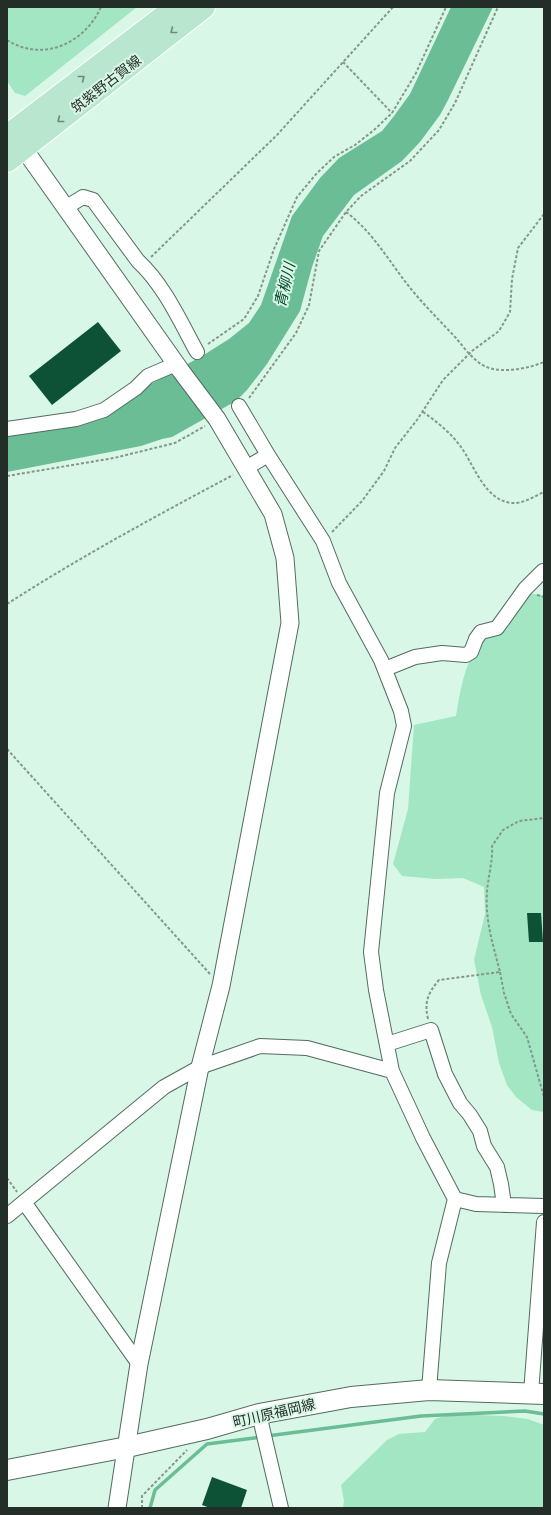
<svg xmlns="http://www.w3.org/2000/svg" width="551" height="1515" viewBox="0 0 551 1515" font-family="'Zilla Slab','Noto Sans JP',serif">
<rect width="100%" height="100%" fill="#d9f7e6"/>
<path fill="#a2e6c3" d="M7,7h130l-112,89 -10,-3 -8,-12z
M524,593l20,2v517l-12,-2 -16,-13 -9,-12 -8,-22 -7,-36 -11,-32 -7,-35 11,-46 -1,-27 -21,-9 -27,1 -34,-3 -9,-12 15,-55 6,-84 42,-9c3,-18 6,-37 13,-54 12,-27 36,-48 55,-69z
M451,1414l53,2 24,3 16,6v83h-201l1,-7 -3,-16 46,-45 12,-6 26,-2 10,-13z"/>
<path fill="#6bbd95" d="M451,7h42l-45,93 -8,15 -20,27 -18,19 -48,34 -31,41 -11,31 -12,44 -33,53 -20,26 -11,11 -64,36 -10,2 -21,7 -134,26v-38l28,-4 105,-40 62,-34 27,-17 20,-16 12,-18 31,-89 28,-38 19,-20 43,-27 12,-15 16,-22z"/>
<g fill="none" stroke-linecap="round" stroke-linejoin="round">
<path stroke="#6bbd95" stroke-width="3.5" d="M267,1436l154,-20 104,-5 19,3
M150,1508l5,-18 52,-46 54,-7"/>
</g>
<path fill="#0d5237" d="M98,322l23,29 -69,54 -23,-29z
M527,913h14l2,29h-14z
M212,1477l35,13 -6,18h-31l-8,-3z"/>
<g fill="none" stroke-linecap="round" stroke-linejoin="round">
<g stroke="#526c5e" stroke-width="16">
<path id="minor" d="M65,208l18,-11 10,3 45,61c26,24 42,60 59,91
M239,406l29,49
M7,429l69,-10 28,-9 32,-22 12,-12 28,-12
M246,468l22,-13 55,86 16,42 42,77 20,51 3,15 -17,67 -16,159 5,38 16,81 31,67 32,61 -16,64 -10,127
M385,669l30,-12 27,-4 24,2 5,-3 5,-13 5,-7 16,-4 28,-39 18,-18
M387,1044l44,-14 14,44 15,29 10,12 10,16 4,15 13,21 4,17 3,21
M455,1199l21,5 68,2
M24,1202l115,162
M7,1216l157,-129 36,-20 60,-21 47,2 85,23
M531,1393l13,-171
M259,1414l22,94"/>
</g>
<g stroke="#526c5e" stroke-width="19">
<path id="tertiary" d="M17,139l164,232 36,48 56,95 12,44 5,65 -69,363 -21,81 -61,297 -22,144"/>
</g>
<g stroke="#526c5e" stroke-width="22">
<path id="secondary" d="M7,1470l120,-23 80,-18 52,-15 92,-17 78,-7 115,4"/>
</g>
<g stroke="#fff" stroke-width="24">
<path id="primary" d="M7,136l169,-129
M7,161l197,-154"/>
</g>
<path stroke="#83988c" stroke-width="2" stroke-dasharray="3 2" stroke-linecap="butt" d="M7,40c36,23 78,3 94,-33
M343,62l49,51
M346,212c27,20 44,51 65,77 14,17 30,33 45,49 10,12 21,28 37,31 17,3 36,-1 51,-7
M151,257l126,-122 116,-128
M208,344l36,-25 14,-23 16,-47 23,-52 20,-24 17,-16 21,-12 19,-15 18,-17 24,-40 30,-66
M249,398l47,-65 13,-28 10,-54 27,-39 15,-16 49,-35 29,-31 16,-27 43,-96
M423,412c13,9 28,21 38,35 13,18 24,54 51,56 11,1 23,-7 32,-11
M7,476l107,-18 61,-15 30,-17
M332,532l30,-31 22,-30 11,-23 22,-28 26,-40 29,-29 27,-20 11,-19 2,-33 6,-31 26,-34
M537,595l7,2
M7,604c73,-47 149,-88 226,-129
M7,749l203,225
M500,972l4,21 7,21 16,23 17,60
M428,1019c-4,-17 0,-26 11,-39l61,-8c-7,-28 -15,-51 -13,-80 1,-15 6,-31 5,-46l11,-16 16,-9 25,-3
M7,1178l10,14
M142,1508v-12l45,-46"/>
<use href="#minor" stroke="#fff" stroke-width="14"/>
<use href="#tertiary" stroke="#fff" stroke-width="17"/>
<use href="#secondary" stroke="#fff" stroke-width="20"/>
<use href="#primary" stroke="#b8e6ce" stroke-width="22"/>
</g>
<defs><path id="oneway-chevron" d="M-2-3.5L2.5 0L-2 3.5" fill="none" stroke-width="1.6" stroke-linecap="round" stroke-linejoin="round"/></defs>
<g stroke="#6e8a7b">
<use href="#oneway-chevron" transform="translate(173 31) rotate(142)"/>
<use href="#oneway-chevron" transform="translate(82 78) rotate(-38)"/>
<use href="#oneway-chevron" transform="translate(60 120) rotate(142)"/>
</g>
<g text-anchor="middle" stroke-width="4" stroke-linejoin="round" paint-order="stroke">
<g font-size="14" fill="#232e28" stroke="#d9f7e6">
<text transform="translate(106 84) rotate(-38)" y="5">筑紫野古賀線</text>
<text transform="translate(274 1413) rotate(-13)" y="5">町川原福岡線</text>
</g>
<g font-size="15" font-style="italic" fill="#00452c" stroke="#d9f7e6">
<text transform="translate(285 285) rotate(-77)" y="5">青柳川</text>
</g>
</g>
<rect width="551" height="1515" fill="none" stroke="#232e28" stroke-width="16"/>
</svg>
